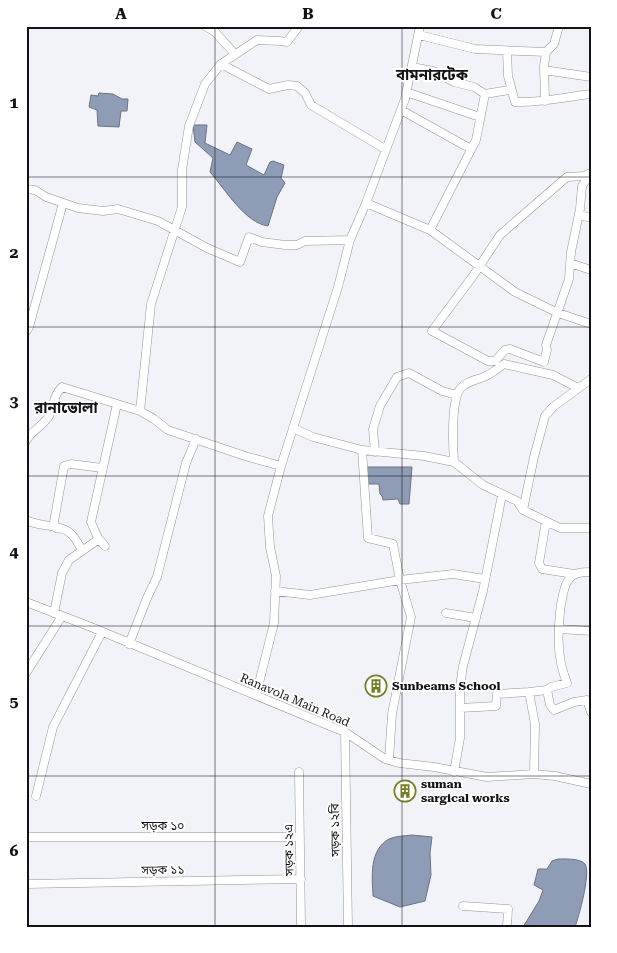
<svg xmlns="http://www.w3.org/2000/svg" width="617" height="953" viewBox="0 0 617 953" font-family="'Roboto Serif','Noto Sans Bengali',serif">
<rect width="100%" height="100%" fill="#f1f3f8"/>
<path fill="#8f9cb5" stroke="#6a7385" d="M99,93l14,1 9,5h6l-1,12h-6l-2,16 -21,-1 -1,-16 -8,-3 2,-12 7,1z
M193,125h14l-2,18 25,12 7,-13 15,7 -6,16 18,10 6,-13 3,-1 11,4 -3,13 4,5 -8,14 -9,29c-23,-3 -43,-37 -58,-54l3,-14 -18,-16z
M364,467h48l-3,37h-9l-2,-5 -15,1 -1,-4 -2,-2 -1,-10h-15z
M412,835l20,2 -2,16 1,22 -6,26 -25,6 -27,-11c-1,-19 -4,-46 16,-57 6,-3 16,-3 23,-4z
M558,859c6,0 22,-1 27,5 6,9 -6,52 -10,63h-52l16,-26 4,-11 -9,-5 4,-16h9l5,-8z"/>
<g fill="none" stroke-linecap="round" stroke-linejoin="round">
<g stroke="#929498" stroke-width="9">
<path id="minor" d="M205,26l10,6 20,22
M419,35l56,14 71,3 8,-8 5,-18
M507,51l1,25 7,26c26,1 50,-5 76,-8
M221,64l48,25 19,-4 9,1 8,7 6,12 74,44
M412,67l21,4 21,11 20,5 11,7
M544,70l47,7
M406,92l74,25
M545,101l-1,-35 2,-14
M401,110l70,39
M591,173l-7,3 -17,1 -67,58 -27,41 -41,55 56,30h7l10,-11 5,-1 34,13 3,-12 -1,-5 23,-66 2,-27 9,-43 2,-23 5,-7 4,-3
M26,189l9,1 11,7 32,11 25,3 15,-2 40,12 49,27 33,14 9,-25 13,5 23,3h12l8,-4 45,-1
M366,203l64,27 85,62 43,21 33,11
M579,215l12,3
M430,230l46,-90 9,-46 24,-4
M570,263l21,7
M26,332l3,-5 34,-124
M140,411l11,-107 31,-97v-37l7,-44 16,-42 16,-20 36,-24 23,1 7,1 12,-16
M293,428l20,9 49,13 62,6 30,6 29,23 34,16 6,9 37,18h31
M26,441c5,-10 17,-15 23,-25 6,-11 3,-19 13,-29l78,24 14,8 14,11 77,26 36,10
M362,450l6,88 25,6 7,36 11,37 -19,97 -3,46
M375,452l-2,-23 7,-23 17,-29 12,-4 33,18 15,4
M454,462c-1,-16 -3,-61 6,-73 7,-9 19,-9 28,-14 5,-3 11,-7 16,-11l49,11 25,13
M523,510l11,-53 11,-41 8,-9 38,-28
M26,520c12,7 34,4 44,13 5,4 9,12 12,17
M546,521l-7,42 3,6 32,5
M56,528l-2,-6 10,-56 7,-2 31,4
M105,546l-7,-8 -7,-16 26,-118
M275,591l35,4 90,-15 53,-6 32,5
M26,602l65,25 239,99 15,6 40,27 14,4 35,4 53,10 47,-3 21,2 36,8
M54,613l8,-40 7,-13 30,-21
M446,613l30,5
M560,629l31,2
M129,644l18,-46 10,-21 29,-114 10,-24
M26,673l36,-57
M547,690l4,-3 16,-4c-3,-8 -6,-17 -7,-26 -3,-17 -1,-64 9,-78 4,-7 15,-7 22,-7
M529,692l18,-2 3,15 4,5 20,-8 13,-2 4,12
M256,695l18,-72 2,-47 -6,-29 -2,-31 13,-50 57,-179 12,-47 16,-37 39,-104 15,-73
M460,708l36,-2 1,-12 32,-2 6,32 -1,50
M345,732l3,195
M299,772l2,155
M454,772l6,-34v-51l3,-21 20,-75 19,-96
M36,796l17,-69 49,-95
M26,837h274
M26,884l275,-5
M463,906l45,3 -1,18"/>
</g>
<use href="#minor" stroke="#fff" stroke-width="8"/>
</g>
<path fill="none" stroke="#131315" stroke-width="1" stroke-opacity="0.55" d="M215,26v901M402,26v901M26,177h565M26,327h565M26,476h565M26,626h565M26,776h565"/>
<defs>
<g id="building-ring" transform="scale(1.125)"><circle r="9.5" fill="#fff" stroke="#787d27" stroke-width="1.5"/><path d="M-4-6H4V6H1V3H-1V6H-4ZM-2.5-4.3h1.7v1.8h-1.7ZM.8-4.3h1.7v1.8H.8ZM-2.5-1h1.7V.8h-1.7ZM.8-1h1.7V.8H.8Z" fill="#787d27"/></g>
</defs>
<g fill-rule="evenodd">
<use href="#building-ring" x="376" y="686"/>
<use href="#building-ring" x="405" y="791"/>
</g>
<g text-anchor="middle" stroke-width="4" stroke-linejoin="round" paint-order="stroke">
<g font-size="12" font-weight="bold" fill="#131315" stroke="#fff" text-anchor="start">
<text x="392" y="690">Sunbeams School</text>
<text x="421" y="788">suman<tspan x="421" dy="14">sargical works</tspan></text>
</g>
<g font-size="12" fill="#131315" stroke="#fff">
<text transform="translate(295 700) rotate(23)" y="4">Ranavola Main Road</text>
<text x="163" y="830">সড়ক ১০</text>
<text transform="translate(335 830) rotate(-91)" y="4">সড়ক ১২বি</text>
<text transform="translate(289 850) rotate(-91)" y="4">সড়ক ১২এ</text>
<text transform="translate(163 870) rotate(-1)" y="4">সড়ক ১১</text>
</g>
<g font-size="15" font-weight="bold" fill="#131315" stroke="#fff">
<text x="432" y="80">বামনারটেক</text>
<text x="66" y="413">রানাভোলা</text>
</g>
</g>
<rect width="617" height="953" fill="none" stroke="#ffffff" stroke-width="55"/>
<rect x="28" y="28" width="562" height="898" fill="none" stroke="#131315" stroke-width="2"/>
<g font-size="16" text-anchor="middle" font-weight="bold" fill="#131315">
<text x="121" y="19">A</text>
<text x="308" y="19">B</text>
<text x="496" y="19">C</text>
<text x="14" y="108">1</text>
<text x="14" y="258">2</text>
<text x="14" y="407">3</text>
<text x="14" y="557">4</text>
<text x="14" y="707">5</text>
<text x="14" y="856">6</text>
</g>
</svg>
